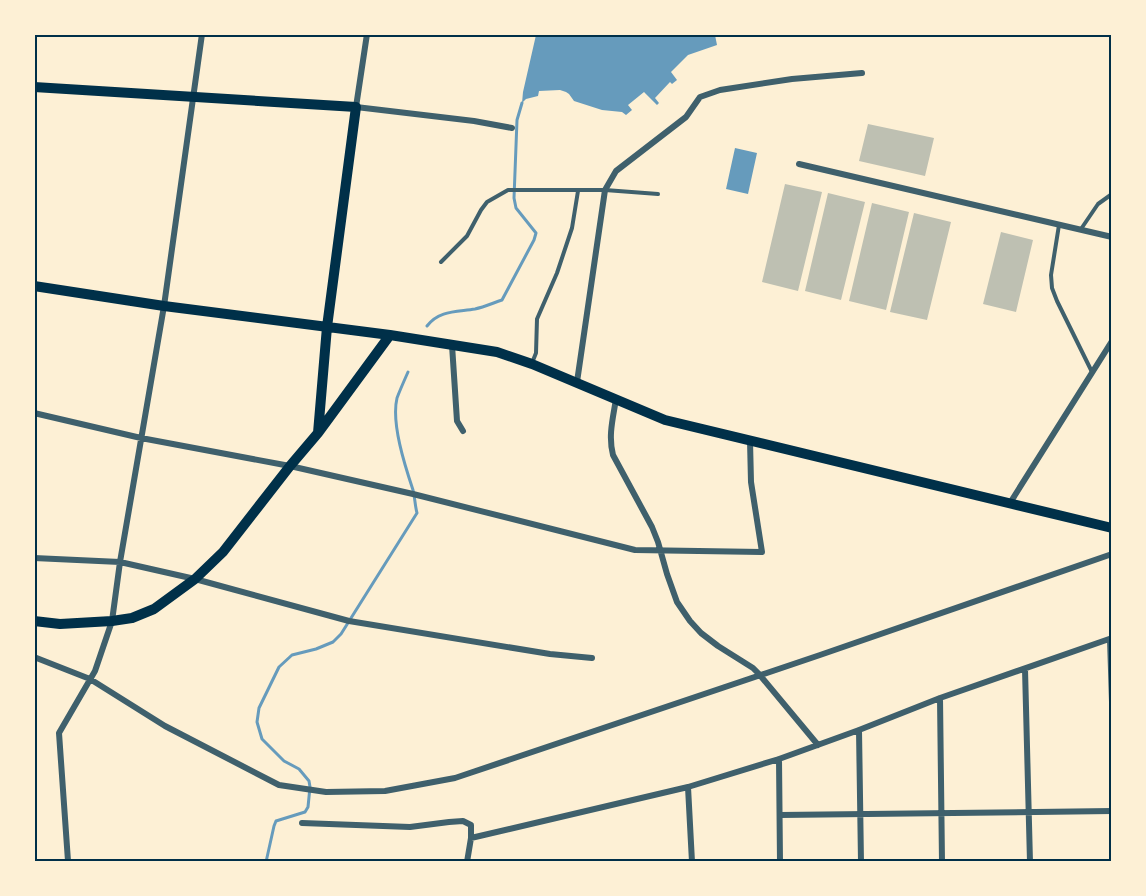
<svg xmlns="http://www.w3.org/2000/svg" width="1146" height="896" viewBox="0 0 1146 896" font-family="'Sofia Sans Condensed',sans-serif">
<rect width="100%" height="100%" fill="#fdf0d5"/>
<path fill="#669bbc" d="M536,35h179l2,10 -29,10 -17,17 6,8 -5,4 -2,-2 -15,16 4,5 -2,2 -13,-13 -16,13 4,5 -6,5 -4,-3 -20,-2 -28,-9 -5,-7 -3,-2 -6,-2 -21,1 -1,5 -12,3 -4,4 1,-11z
M735,148l22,5 -9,41 -22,-5z"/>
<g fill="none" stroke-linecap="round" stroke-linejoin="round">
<path stroke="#669bbc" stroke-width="3" d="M427,326c12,-16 30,-14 48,-17 9,-2 18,-6 27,-9l32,-60 2,-7 -20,-25 -2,-10 3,-78 5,-17
M266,862l8,-36 2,-5 29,-9 3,-5 2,-20 -1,-6 -10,-12 -15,-8 -22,-22 -5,-17 2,-14 20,-41 13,-12 24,-6 17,-7 8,-8 76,-121c-2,-7 -2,-15 -4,-23 -8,-24 -22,-67 -16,-92 3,-8 7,-17 11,-26"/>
</g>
<path fill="#bec0b2" d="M868,124l66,14 -9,38 -66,-15z
M785,184l37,8 -24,99 -36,-9z
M828,193l37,9 -24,98 -36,-9z
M872,203l37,9 -23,98 -37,-9z
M914,213l37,9 -24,98 -37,-8z
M1001,232l32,8 -17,72 -33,-8z"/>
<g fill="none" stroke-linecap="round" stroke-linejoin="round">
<path stroke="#3f606c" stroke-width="4" d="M1059,225l-8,50 1,13 5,13 35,71
M1081,229l17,-25 14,-10
M441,262l26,-26 14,-26 6,-8 21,-12h97l53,4
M532,363l4,-10 1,-34 20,-46 15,-45 6,-37"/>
<path stroke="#3f606c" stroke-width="6" d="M367,34l-11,73 118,14 38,7
M799,164l313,73
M452,345l5,76 6,10
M577,382l28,-192 11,-19 70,-54 14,-20 20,-7 72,-11 70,-6
M616,399c-3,19 -8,37 -3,56l39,72 6,15 9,32 10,28 13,19 11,12 17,13 35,22 6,6 59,71
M34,413l107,25 149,28 123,28 222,56 127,2 -11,-70 -1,-41
M1010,503l102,-162
M34,558l86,4 75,17 154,42 201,33 42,4
M1110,639l2,63
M34,657l56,22 75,47 114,59 47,7 59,-1 70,-13 365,-123 292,-101
M1025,669l5,193
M940,698l2,164
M859,730l2,132
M779,759l1,103
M688,787l4,75
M780,815l332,-4
M302,823l108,4 39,-5 14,-1 8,4v13l-4,24
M471,838l217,-51 91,-28 80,-29 81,-32 172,-60
M68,861l-9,-128 36,-62 17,-50 8,-59 44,-256 38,-272"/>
<path stroke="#003049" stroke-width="10" d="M34,87l322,20 -29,220 -9,106
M34,286l130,20 226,29 107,17 35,12 133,56 447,108
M34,621l26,3 52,-3 20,-3 22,-9 41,-30 28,-27 67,-86 28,-33 72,-98"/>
</g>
<rect width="1146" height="896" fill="none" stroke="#fdf0d5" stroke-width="72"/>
<rect x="36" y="36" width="1074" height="824" fill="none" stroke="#003049" stroke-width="2"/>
</svg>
